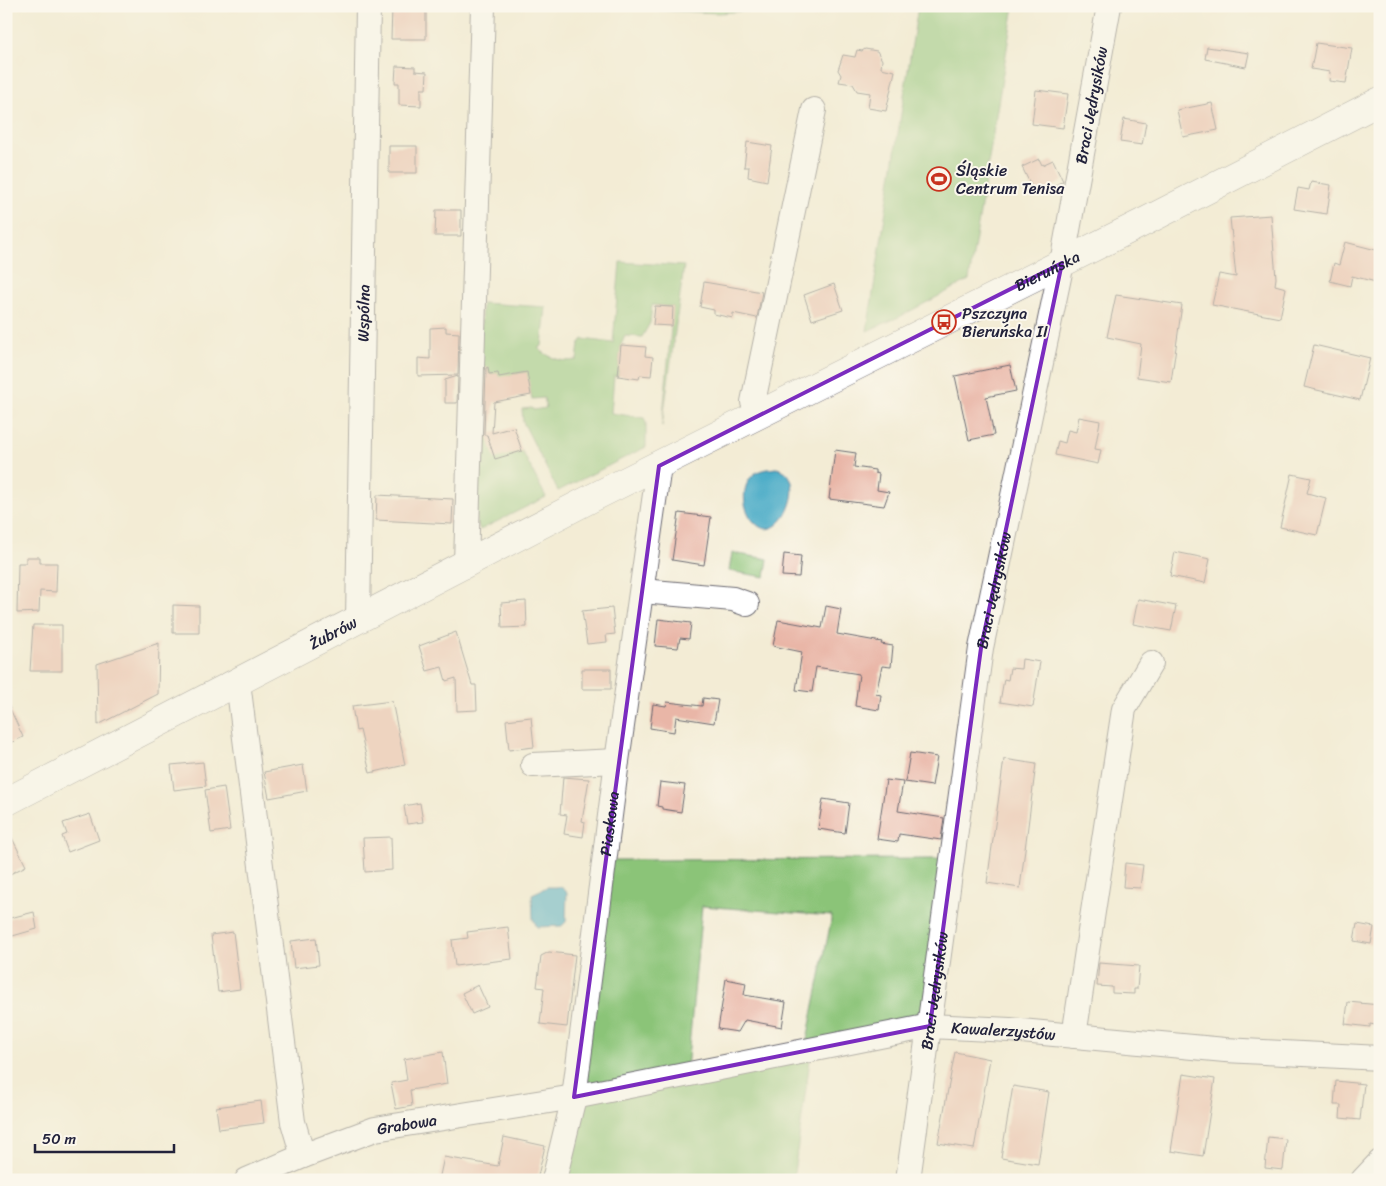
<svg xmlns="http://www.w3.org/2000/svg" width="1386" height="1186" viewBox="0 0 1386 1186" font-family="Sriracha,sans-serif">
<rect width="100%" height="100%" fill="#fbf7ec"/>
<filter id="ink" filterUnits="userSpaceOnUse"><feTurbulence type="fractalNoise" baseFrequency=".02" numOctaves="2"/><feDisplacementMap in="SourceGraphic" scale="10" xChannelSelector="R" yChannelSelector="G"/><feConvolveMatrix kernelMatrix="1 2 1 2 8 2 1 2 1" color-interpolation-filters="sRGB"/></filter>
<filter id="wash" filterUnits="userSpaceOnUse"><feTurbulence type="fractalNoise" baseFrequency=".0096" numOctaves="4" result="noise"/><feDisplacementMap in="SourceGraphic" scale="20" xChannelSelector="R" yChannelSelector="G"/><feGaussianBlur stdDeviation="1.12" result="paint"/><feColorMatrix in="noise" values="0 0 0 0 0 0 0 0 0 0 0 0 0 0 0 0 0 1.4 0 .05"/><feComposite in="paint" operator="in"/></filter>
<g filter="url(#wash)">
<rect width="100%" height="100%" fill="#f3ecd5"/>
<path fill="#8bc478" stroke="#56735a" d="M654,6h156l-91,7 -65,-3z
M918,6h96l-45,274 -68,36 -34,15z
M620,262l64,4 -22,160 11,-119 -21,-2 -2,18 -8,14 -17,-1 -4,9 -3,31h-4l-3,37 33,5 2,5v24l-88,44 -35,-69 -1,-13 10,-1 1,2 13,-2 -2,-10 -12,1 -6,-27 -13,2 -14,7 -1,-8 -9,1 -2,-7 -8,2 3,-66 64,4 -4,39 -4,2c11,10 24,15 39,12l2,-16 4,-5 30,4z
M477,435h10l35,16 24,46 -66,33 -6,-15z
M732,553l36,6 -3,18 -36,-6z
M946,859l-21,163 -119,23 26,-129 -130,-10 -15,163 -106,21 30,-230z
M810,1060l-17,120h-233l19,-81z"/>
<path fill="#48abc7" stroke="#356681" d="M776,468c37,5 5,82 -21,55 -14,-14 -15,-40 2,-51 6,-3 13,-3 19,-4z
M547,887h14l6,5 -1,30 -4,4 -25,1 -4,-8 -1,-25z"/>
<g id="blocks">
<path fill="#e9b6a7" d="M402,6h15l1,3h8v30h-35l1,-31 10,1z
M1316,43l36,5 -6,35 -17,-2 1,-9 -19,-3z
M1207,47l42,6 -3,14 -41,-8z
M865,49l12,2 5,9 -1,8 14,3 -9,40 -18,-3 2,-15 -13,-2 -4,-7 -14,-2 2,-7 -3,-5 5,-15 12,2 2,-7 5,1z
M396,66l19,1v4l12,1 -1,17h-5v17l-22,-1v-22h-4z
M1036,90l32,4 -5,34 -31,-4z
M1212,103l6,27 -35,7 -6,-27z
M1124,119l22,4 -4,22 -22,-3z
M747,142l25,4 -5,35 -19,-4 1,-10h-5z
M389,146h28v27h-28z
M1039,159l3,6 11,-5 10,21 -27,15 -14,-29z
M1311,182l20,3 -4,29 -33,-5 4,-21 11,2z
M436,210h25v26h-26z
M1271,215l5,63 -1,7 11,3 -6,30 -68,-13 7,-31 17,3 -6,-59z
M1345,242l35,9v32l-28,-7 -2,10 -20,-5 4,-18 5,2z
M704,282l58,10 -5,26 -24,-5v5l-10,-2 -9,-2v-4l-14,-3z
M834,284l9,26 -31,10 -8,-25z
M1116,295l66,10 -11,77 -34,-5 4,-33 -34,-7z
M655,306l18,1 -1,19 -19,-1z
M446,327v5l13,1 -1,42 -40,1v-18l12,1v-31z
M621,345l25,2 -1,9 8,1 -2,19 -11,-1 -1,4 -21,-3z
M1314,345l56,13 -10,42 -56,-13z
M1010,365l6,26 -30,6 8,38 -25,5 -14,-64z
M488,367l1,7 9,-1 1,4 28,-5 4,23 -37,7 -2,31 22,-6 8,24 -27,8 -8,-24h-3l2,-67z
M458,376l-1,27h-12v-23z
M1079,417l21,4 -5,28 6,1 -3,14 -43,-9 3,-14 7,2 3,-13 8,2z
M835,450l21,3 -2,14 21,3v3l4,1 -2,16 12,2 -5,14 -55,-7z
M1292,474l19,4 -4,15 19,5 -9,37 -37,-8z
M377,495l76,4 -1,25 -76,-4z
M679,513l32,4 -7,48 -32,-5z
M1175,552l35,7 -5,24 -35,-7z
M784,554l17,2 -2,21 -17,-1z
M26,557h14v6h17l-1,29 -16,-1 -1,21 -22,1 1,-50h8z
M1138,599l38,7 -5,25 -38,-7z
M526,601l1,26 -25,1 -1,-25z
M173,605l26,1v27h-26z
M826,606l15,3 -4,25 45,8 -1,2 12,2 -2,21 -9,-1 -6,28 5,1 -2,15 -24,-4 4,-32 -43,-7 -4,25 -16,-2 6,-38 -29,-6 5,-26 44,8z
M612,608l3,26 -9,1 1,7 -20,2 -5,-33z
M658,619l33,4 -2,16 -9,-1 -2,10 -23,-2z
M33,625h29v46h-32z
M456,632l16,53h4l1,25 -20,1 -1,-33 -10,3 -4,-14 -15,4 -8,-25z
M159,643l-1,51 -60,31 -1,-61z
M1022,659l18,3 -7,45 -33,-5 4,-23 4,1 2,-12 11,1z
M582,669h29v20h-29z
M703,698l15,2 -4,23 -38,-6 -2,15 -24,-4 3,-24 13,2 1,-4 35,4z
M6,700l17,37 -17,8z
M392,701l13,64 -35,8 -10,-43 -4,1 -4,-25z
M531,717l3,30 -25,3 -3,-30z
M910,753l27,4 -5,29 -27,-4z
M1004,759l32,5 -16,124 -33,-5z
M203,762l3,24 -32,4 -3,-25z
M303,765l4,26 -38,7 -5,-26z
M563,777l26,2 -7,42 3,1 -2,15 -19,-3 3,-19 -7,-1z
M886,780l17,2 -5,29 46,7 -3,22 -42,-6 -1,8 -21,-3z
M660,782l25,3 -4,27 -19,-3v-2l-5,-1z
M224,787l6,43 -19,3 -6,-43z
M823,799l26,4 -4,30 -27,-4z
M420,803l3,19 -16,2 -3,-18z
M90,814l9,26 -31,12 -6,-16 5,-2 -4,-11z
M6,826l20,40 -20,10z
M391,837l1,33 -27,2 -2,-34z
M1125,863l18,2 -3,23 -17,-1z
M34,912l3,17 -28,8 -3,-18z
M1357,924l17,3 -3,17 -17,-3z
M508,927l4,32 -57,7 -3,-26 16,-2 -1,-6z
M233,932l7,57 -22,3 -7,-57z
M316,938l3,27 -25,3 -3,-27z
M549,952l26,3 -8,72 -27,-3 4,-36 -7,-1 4,-31z
M1099,963l40,3 -2,23h-3v5l-22,-1v-6l-15,-1z
M726,979l20,4 -2,12 42,7 -4,25 -37,-7 -7,12 -20,-3z
M478,985l10,22 -16,7 -10,-21z
M1348,1002l32,3v21l-10,-2v3l-25,-3z
M443,1052l4,32 -37,6 2,16 -16,3 -5,-26 16,-3 -3,-21z
M955,1052l35,7 -16,90 -36,-6z
M1183,1074l32,5 -12,77 -32,-5z
M1336,1081l28,3 -4,36 -20,-2 1,-13h-7z
M1013,1086l36,6 -11,72 -37,-6z
M261,1101l3,22 -45,6 -3,-22z
M504,1137l41,9 -8,34h-98l5,-23 54,9z
M1268,1137l18,2 -3,31 -18,-2z"/>
</g>
</g>
<g filter="url(#ink)">
<use href="#blocks" fill-opacity="0" stroke="#6b6971" stroke-width="1"/>
<g fill="none" stroke-linecap="round" stroke-linejoin="round">
<g stroke="#6b6971" stroke-width="26">
<g id="minor">
<path d="M753,402l61,-292"/>
<path d="M466,563l17,-557"/>
<path d="M642,591l91,8 14,5"/>
<path id="s1" d="M358,619l10,-613"/>
<path d="M238,682l55,440 10,34"/>
<path d="M533,765l84,-4"/>
<path d="M1074,1036l50,-327 27,-46"/>
<path id="s2" d="M247,1180l56,-24 72,-27 199,-32 356,-71 80,4 215,20 155,8"/>
<path id="s3" d="M554,1180l20,-83 43,-336 42,-295"/>
<path id="s4" d="M908,1180l73,-532 81,-385 47,-257"/>
<path d="M1363,1180l17,-18"/>
</g>
</g>
<g stroke="#6b6971" stroke-width="29">
<g id="major">
<path id="s5" d="M6,802l586,-304 552,-276 236,-121"/>
</g>
</g>
<use href="#minor" stroke="#fff" stroke-width="24"/>
<use href="#major" stroke="#fff" stroke-width="28"/>
</g>
</g>
<path d="M0 0H1386V1186H0ZM1062,263l-81,385 -51,378 -356,71 85,-631z" fill="#f3ecd5" fill-opacity=".55" fill-rule="evenodd"/>
<path fill="none" stroke="#7b2cbf" stroke-width="4" stroke-linejoin="round" d="M1062,263l-81,385 -51,378 -356,71 85,-631z"/>
<defs>
<g id="stadium-ring" transform="scale(1.25)"><circle r="9.5" fill="#fbf7ec" stroke="#c8321e" stroke-width="1.5"/><path d="M0-5a6.5 5 0 1 0 0 10a6.5 5 0 1 0 0-10ZM-3.5-1.8h7v3.6h-7Z" fill="#c8321e"/></g>
<g id="bus-ring" transform="scale(1.25)"><circle r="9.5" fill="#fbf7ec" stroke="#c8321e" stroke-width="1.5"/><path d="M-5-6H5V4H4V6H2V4H-2V6H-4V4H-5ZM-3.5-4V0h7V-4ZM-3.5 1.2v1.5H-2V1.2ZM2 1.2v1.5H3.5V1.2Z" fill="#c8321e"/></g>
</defs>
<g fill-rule="evenodd">
<use href="#stadium-ring" x="939" y="179"/>
<use href="#bus-ring" x="944" y="322"/>
</g>
<g text-anchor="middle" stroke-width="4" stroke-linejoin="round" paint-order="stroke">
<g font-size="16" fill="#22223b" stroke="#fbf7ec">
<text dy="6" stroke="none"><textPath href="#s4" startOffset="1091">Braci Jędrysików</textPath></text>
<text dy="6" stroke="none"><textPath href="#s5" startOffset="1169">Bieruńska</textPath></text>
<text dy="6" stroke="none"><textPath href="#s1" startOffset="306">Wspólna</textPath></text>
<text dy="6" stroke="none"><textPath href="#s4" startOffset="596">Braci Jędrysików</textPath></text>
<text dy="6" stroke="none"><textPath href="#s5" startOffset="368">Żubrów</textPath></text>
<text dy="6" stroke="none"><textPath href="#s3" startOffset="361">Piaskowa</textPath></text>
<text dy="6" stroke="none"><textPath href="#s4" startOffset="191">Braci Jędrysików</textPath></text>
<text dy="6" stroke="none"><textPath href="#s2" startOffset="776">Kawalerzystów</textPath></text>
<text dy="6" stroke="none"><textPath href="#s2" startOffset="170">Grabowa</textPath></text>
</g>
<g font-size="16" fill="#22223b" stroke="#fbf7ec" text-anchor="start">
<text x="956" y="176">Śląskie<tspan x="956" dy="18">Centrum Tenisa</tspan></text>
<text x="962" y="319">Pszczyna<tspan x="962" dy="18">Bieruńska II</tspan></text>
</g>
</g>
<rect width="1386" height="1186" fill="none" stroke="#fbf7ec" stroke-width="25"/>
<path d="M35 1144v8h139v-8" fill="none" stroke="#22223b" stroke-width="2.5"/>
<text x="42" y="1144" font-size="15" fill="#22223b" stroke="#fbf7ec" stroke-width="4" paint-order="stroke">50 m</text>
</svg>
